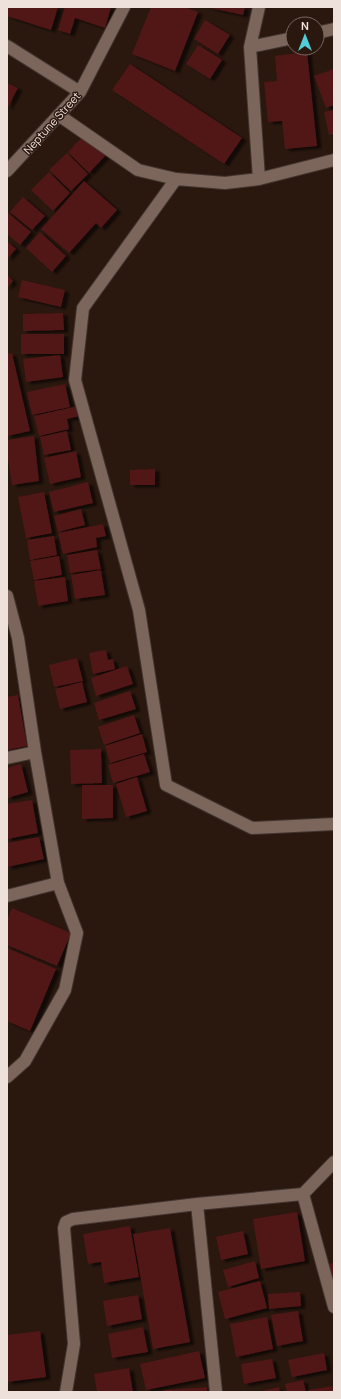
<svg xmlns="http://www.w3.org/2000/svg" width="341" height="1399" viewBox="0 0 341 1399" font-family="Manrope,sans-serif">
<defs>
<filter id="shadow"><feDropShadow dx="4.5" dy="2.5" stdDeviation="1" flood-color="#0009"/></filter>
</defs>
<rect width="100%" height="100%" fill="#2a180f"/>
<path fill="#511617" filter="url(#shadow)" d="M7,7h51l-7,23 -44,-14z
M65,7h46l-6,21 -30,-10 -5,16 -12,-4z
M151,7h34l13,5 -23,59 -43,-17z
M206,7h39l-2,8z
M205,20l25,15 -12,19 -24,-15z
M198,45l24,15 -12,19 -24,-15z
M307,52l10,94 -32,3 -3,-28 -14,1 -4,-40 13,-1 -2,-25z
M130,64l112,74 -18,26 -112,-74z
M334,69v36l-8,3 -12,-32z
M7,83l11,5 -11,21z
M334,110v24l-5,1 -5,-23z
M85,134l21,21 -17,18 -21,-21z
M67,153l21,21 -17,17 -22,-21z
M49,172l21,21 -17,18 -22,-21z
M84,181l33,29 -16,18 -5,-5 -27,30 -28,-24z
M23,197l22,19 -13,14 -22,-18z
M7,212l24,20 -11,13 -13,-11z
M40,232l26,24 -14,16 -26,-24z
M7,241l9,8 -9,10z
M7,275l6,6 -6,7z
M22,280l43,10 -4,17 -43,-10z
M63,313l1,17 -41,1v-17z
M21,334h43v20h-43z
M12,353l18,78 -23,5v-82z
M60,355l3,22 -37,5 -3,-23z
M65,384l5,23 -38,8 -5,-23z
M78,406l2,10 -13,3 2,10 -30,7 -5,-20z
M67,431l4,19 -27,5 -4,-18z
M34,436l5,45 -27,4 -5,-32v-13z
M76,451l5,26 -31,7 -6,-26z
M155,469v16h-25v-15z
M88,482l5,21 -39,9 -5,-20z
M44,492l8,41 -26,5 -8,-41z
M81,509l4,16 -27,7 -4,-16z
M103,524l3,12 -10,2 1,9 -34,7 -5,-21z
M54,536l3,19 -27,5 -3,-20z
M97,550l4,19 -31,4 -3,-18z
M59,556l3,19 -28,5 -4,-19z
M101,570l4,25 -30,4 -4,-24z
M65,577l3,24 -30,5 -4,-25z
M106,650l2,10 5,-1 2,10 -22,5 -4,-21z
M77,658l6,23 -29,6 -5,-22z
M127,666l6,18 -37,12 -5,-18z
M82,682l5,20 -27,7 -5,-20z
M130,691l6,18 -37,11 -5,-17z
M18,695l9,51 -20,4v-53z
M134,715l6,18 -36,12 -6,-18z
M142,734l5,18 -37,11 -5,-17z
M101,749l1,34 -31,1 -1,-34z
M144,754l6,18 -37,11 -5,-18z
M21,764l7,28 -21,6v-30z
M137,777l10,34 -21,6 -10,-33z
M82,785h31v33l-31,1z
M32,800l6,33 -31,6v-35z
M39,837l5,22 -37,8v-24z
M12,908l59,25 -14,33 -50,-21v-25z
M7,948l49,21 -26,62 -23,-10z
M297,1212l8,49 -44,8 -8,-50z
M130,1226l9,51 -35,6 -3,-21 -13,2 -5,-30z
M170,1228l20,114 -37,7 -20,-115z
M243,1231l5,23 -27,6 -5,-23z
M255,1261l4,17 -31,9 -5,-17z
M334,1263v30l-6,-29z
M260,1281l7,27 -42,11 -7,-27z
M300,1292l1,14 -32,3 -1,-15z
M138,1295l4,24 -35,7 -4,-25z
M298,1311l5,30 -26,5 -6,-31z
M267,1317l6,32 -37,8 -6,-33z
M143,1327l5,25 -36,6 -4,-24z
M40,1331l6,46 -39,5v-47z
M199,1351l6,27 -59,12 -6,-26z
M324,1353l3,17 -35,7 -4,-17z
M272,1359l4,19 -32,6 -3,-20z
M129,1368l4,24h-36l-3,-18z
M303,1380l3,12h-19l-2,-8z
M332,1386l2,6h-25l-1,-2z
M207,1387v5h-42l-1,-2z
M279,1387l1,5h-18v-1z"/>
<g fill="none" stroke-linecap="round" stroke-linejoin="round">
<g stroke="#423530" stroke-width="14">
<path id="minor" d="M259,7l-9,40 9,132
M317,33l17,-4
M7,46l73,46
M250,47l43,-9
M60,116l78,54 38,9 49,4 34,-4 75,-19
M7,171l73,-79 44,-85
M176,179l-93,129 -8,72 64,230 27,175 86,43 82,-4
M7,596l11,42 17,114 23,131 19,50 -12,57 -40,71 -18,16
M7,758l28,-6
M7,896l51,-13
M303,1194l31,113
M197,1204l19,188
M66,1392l8,-48 -10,-116 2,-6 7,-3 124,-15 106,-10 31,-32"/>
</g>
<use href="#minor" stroke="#7c665b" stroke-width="12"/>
</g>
<g text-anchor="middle" stroke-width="3" stroke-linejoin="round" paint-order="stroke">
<g font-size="11" fill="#eee1db" stroke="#2a180f">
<text transform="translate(52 123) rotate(-48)" y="4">Neptune Street</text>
</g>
</g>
<rect width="341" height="1399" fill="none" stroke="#eee1db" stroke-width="16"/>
<g transform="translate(305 36)"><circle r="19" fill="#2a180f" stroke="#786861"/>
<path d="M0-3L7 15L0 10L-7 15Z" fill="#52ccd6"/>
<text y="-6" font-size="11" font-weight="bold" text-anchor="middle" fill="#eee1db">N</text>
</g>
</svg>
